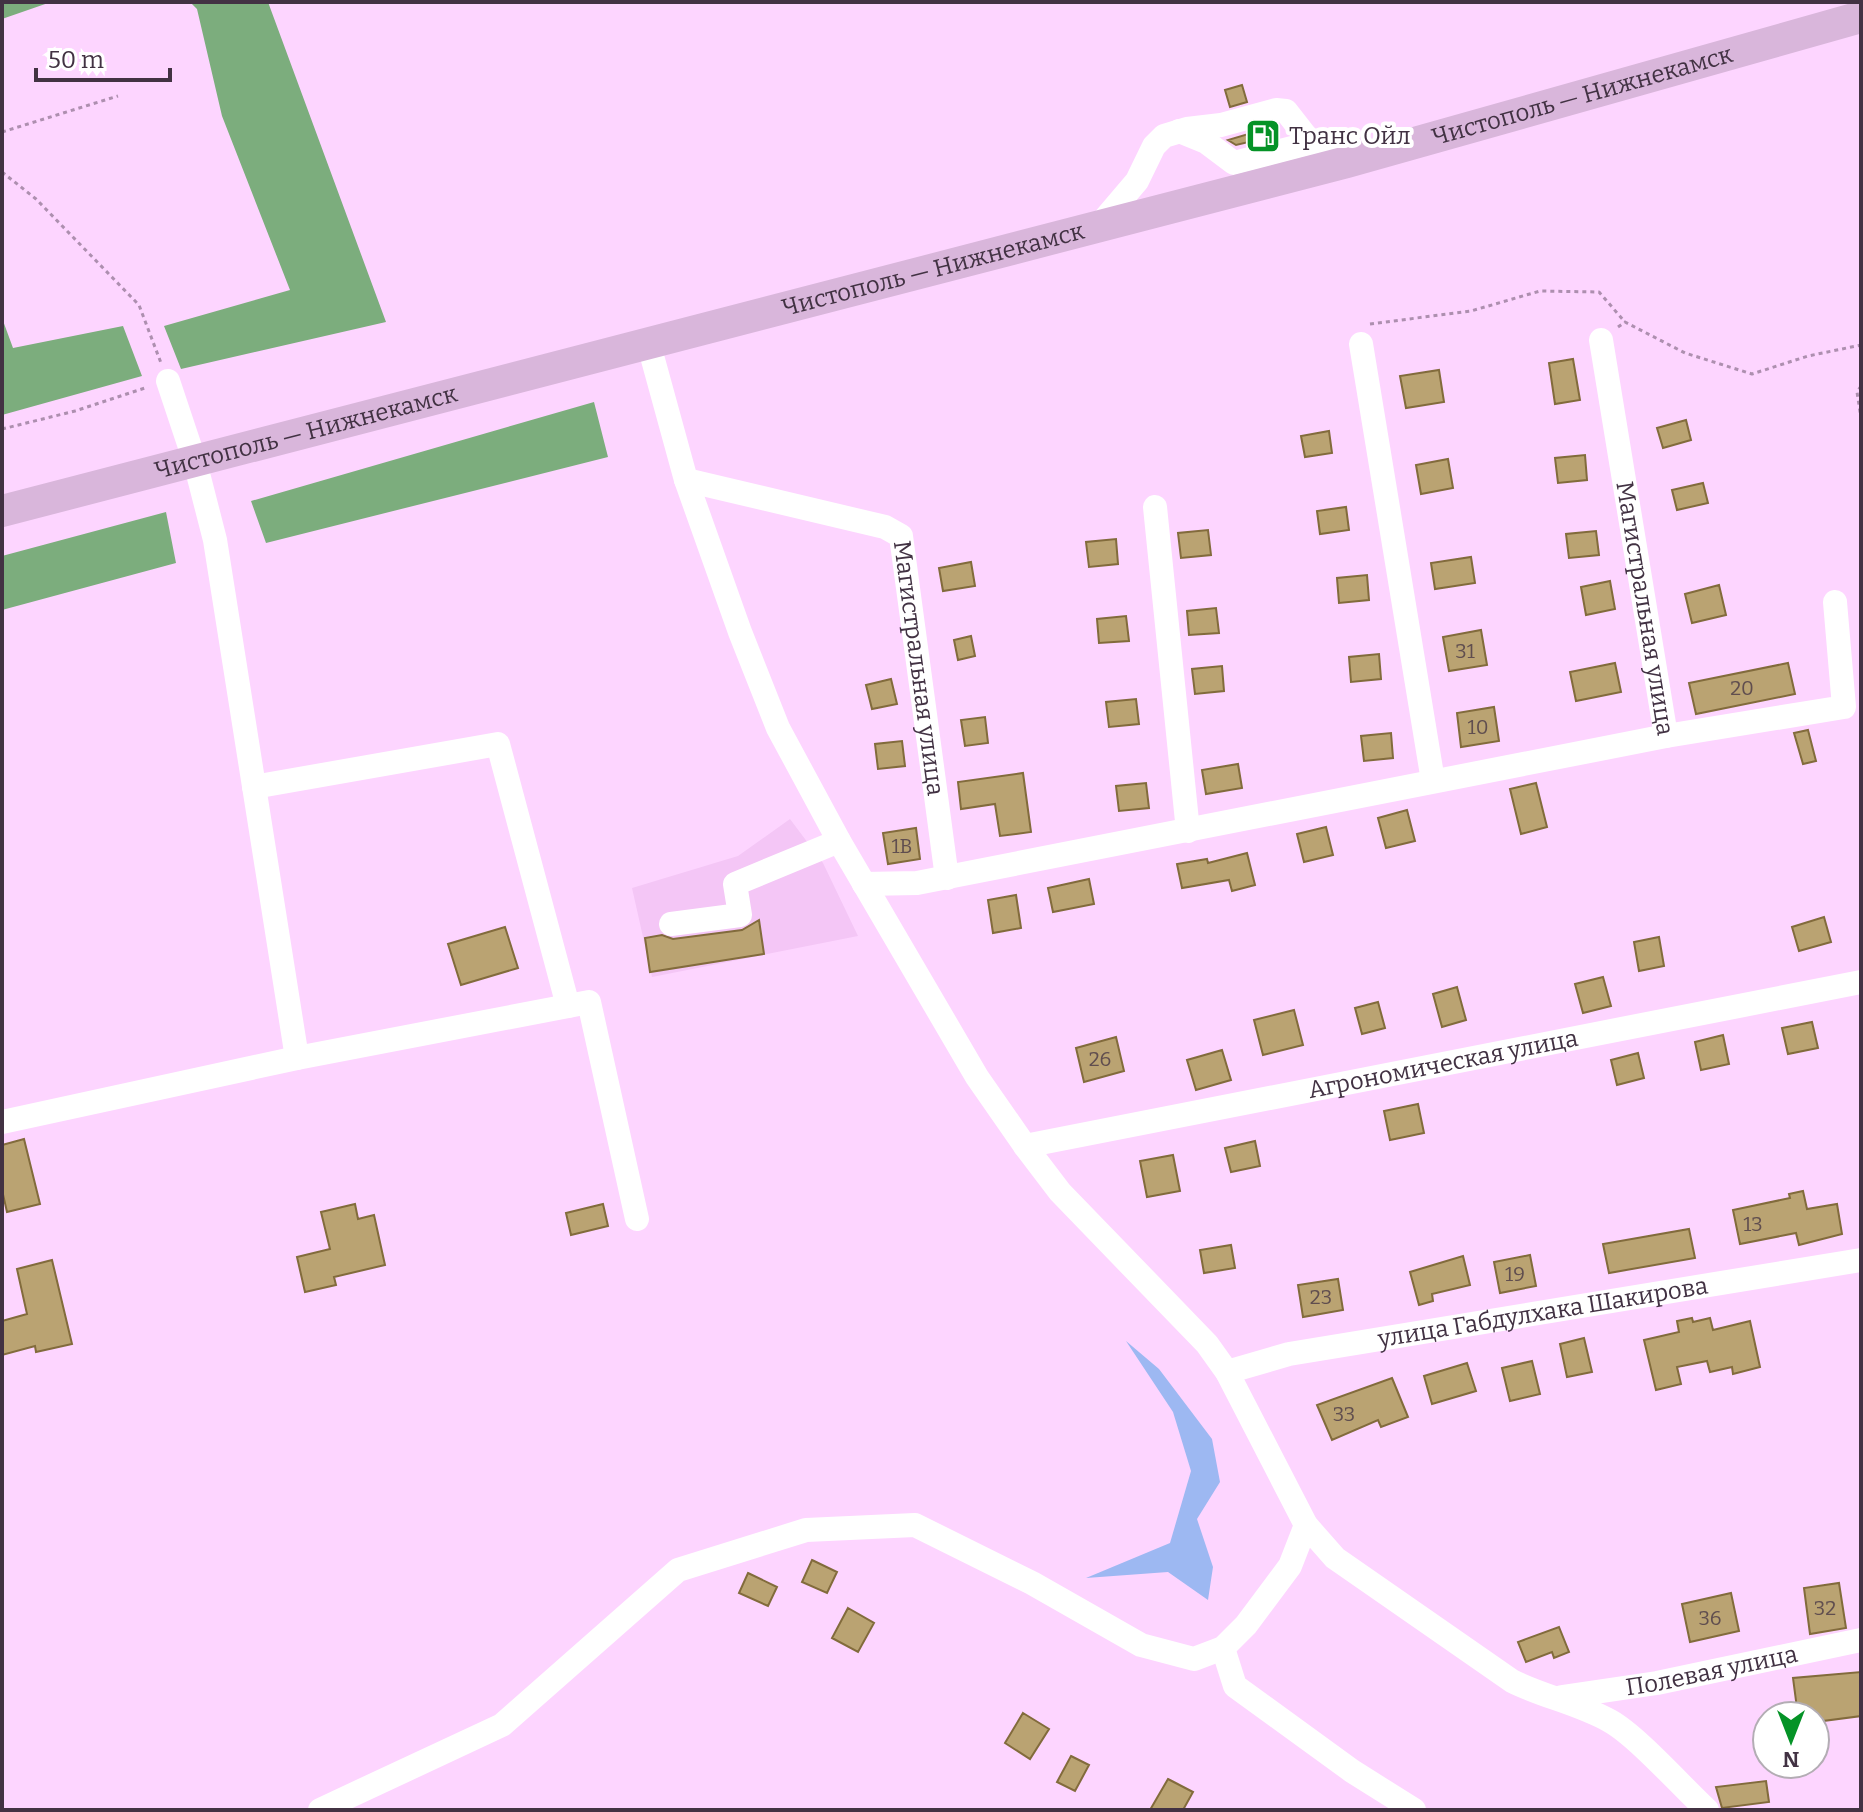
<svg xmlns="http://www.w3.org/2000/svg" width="1863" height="1812" viewBox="0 0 1863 1812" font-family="Bitter,serif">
<rect width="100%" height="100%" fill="#fdd5ff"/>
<path fill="#f4c6f6" d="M790,819l33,44 35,73 -206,41 -20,-89 106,-32z"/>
<path fill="#7cad7d" d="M2,2h49l-49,17z
M190,2h78l118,320 -205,47 -17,-43 126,-36 -68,-174 -25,-107z
M2,318l11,30 110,-22 19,50 -140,39z
M594,402l14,55 -342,86 -15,-42z
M166,512l10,51 -174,47v-54z"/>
<path fill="#9db8f2" d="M1126,1341l33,28 53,70 8,43 -23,37 16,48 -5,33 -40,-28 -82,6 84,-35 21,-72 -18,-59z"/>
<path fill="#baa372" stroke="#826b3c" stroke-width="2" d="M1242,85l5,17 -17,5 -5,-17z
M1272,127l2,9 -38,9 -8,-5z
M1573,359l7,41 -25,4 -6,-41z
M1439,370l5,32 -38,6 -6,-32z
M1686,420l5,20 -28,8 -6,-20z
M1329,431l3,22 -27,4 -4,-21z
M1585,455l2,25 -29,3 -3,-25z
M1448,459l5,29 -32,6 -5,-29z
M1703,483l5,20 -31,7 -5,-20z
M1346,507l3,23 -29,4 -3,-23z
M1208,530l3,25 -30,3 -3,-25z
M1596,531l3,24 -30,3 -3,-24z
M1116,539l2,25 -29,3 -3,-25z
M1471,557l4,26 -40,6 -4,-26z
M971,562l4,24 -32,5 -4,-23z
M1367,575l2,25 -30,3 -2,-25z
M1610,581l5,28 -29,6 -5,-28z
M1719,585l7,30 -34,8 -7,-29z
M1216,608l3,25 -30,2 -2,-24z
M1126,616l3,25 -30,2 -2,-24z
M1481,630l6,35 -38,6 -6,-34z
M971,636l4,20 -17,4 -4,-20z
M1379,654l2,25 -30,3 -2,-25z
M1615,663l6,29 -45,9 -6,-29z
M1788,663l7,31 -99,20 -7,-31z
M1222,666l2,25 -29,3 -3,-25z
M891,679l6,25 -25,5 -6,-24z
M1136,699l3,25 -30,3 -3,-25z
M1494,707l5,34 -38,6 -4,-34z
M985,717l3,26 -23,3 -4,-26z
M1808,730l8,31 -13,3 -9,-31z
M1391,733l2,25 -29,3 -3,-25z
M902,741l3,25 -27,3 -3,-25z
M1238,764l4,24 -36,6 -4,-24z
M1023,773l8,59 -31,4 -5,-32 -34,5 -3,-27z
M1146,783l3,25 -30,3 -3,-25z
M1536,783l11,44 -26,7 -11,-45z
M1407,810l8,31 -29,7 -8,-30z
M1326,827l7,28 -29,7 -7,-28z
M916,828l4,31 -32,5 -5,-31z
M1247,853l8,32 -23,6 -3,-11 -47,8 -5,-24 30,-5 1,4z
M1089,879l5,25 -41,8 -5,-24z
M1016,895l5,33 -28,5 -5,-33z
M1824,917l7,25 -32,9 -7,-24z
M759,920l5,34 -114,18 -5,-34 17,-3 11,4 69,-9z
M505,927l13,41 -57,17 -13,-41z
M1659,937l5,29 -25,5 -5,-29z
M1603,977l8,29 -28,7 -8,-29z
M1457,987l9,33 -24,7 -9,-33z
M1378,1002l7,26 -23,6 -7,-26z
M1294,1010l9,35 -40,10 -9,-35z
M1812,1022l6,26 -30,6 -6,-26z
M1723,1035l6,29 -28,6 -6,-28z
M1116,1037l8,34 -40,11 -8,-34z
M1222,1050l9,30 -35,10 -9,-30z
M1638,1053l6,25 -27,7 -6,-25z
M1418,1104l6,29 -34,7 -6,-29z
M24,1139l16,65 -33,8 -5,-22v-45z
M1255,1141l5,25 -29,6 -6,-24z
M1173,1155l7,36 -33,6 -7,-36z
M1803,1191l4,18 30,-5 5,30 -43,11 -3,-12 -56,11 -7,-34 57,-12 -1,-4z
M355,1204l3,15 16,-4 11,50 -51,12 2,8 -31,7 -8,-35 33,-8 -9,-37z
M603,1204l5,22 -37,9 -5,-22z
M1689,1229l6,29 -86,15 -6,-29z
M1231,1245l4,23 -31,5 -4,-23z
M1530,1255l6,31 -36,7 -6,-31z
M1463,1256l7,29 -38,9 1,7 -14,4 -9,-33z
M52,1260l20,84 -36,8 -1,-6 -33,9v-34l25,-7 -10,-45z
M1338,1279l5,31 -40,7 -5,-32z
M1692,1318l1,4 17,-4 3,12 37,-9 10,46 -27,7 -1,-7 -22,5 -3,-11 -30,6 4,17 -25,6 -12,-50 35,-8 -2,-11z
M1584,1338l8,34 -25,5 -7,-33z
M1532,1361l8,33 -30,7 -8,-33z
M1467,1363l9,28 -44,13 -8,-28z
M1392,1378l16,39 -27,10 -3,-7 -46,20 -15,-35z
M812,1560l25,12 -10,21 -25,-11z
M748,1573l29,14 -9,19 -29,-13z
M1839,1583l7,45 -36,6 -6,-46z
M1731,1593l8,38 -49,11 -8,-38z
M848,1608l26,15 -16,29 -26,-14z
M1559,1627l10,25 -15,6 -2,-6 -26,10 -8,-20z
M1861,1672v44l-46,6v-6h-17l-5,-38z
M1023,1713l26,16 -19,30 -25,-16z
M1071,1756l18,9 -14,26 -18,-9z
M1168,1779l25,13 -10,18h-33z
M1766,1781l3,21 -47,6 -6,-21z"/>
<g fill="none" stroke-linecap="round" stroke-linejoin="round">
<path stroke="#ad8faf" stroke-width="3" stroke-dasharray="4 4" stroke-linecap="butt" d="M2,132l116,-36
M2,172l34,27 103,106 22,58
M1370,324l101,-13 69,-20 59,1 26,30
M1618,327l7,-5 60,31 67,21 56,-18 53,-11
M1861,386l-4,6 4,26
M2,429l73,-18 73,-24"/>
<g stroke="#fff" stroke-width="24">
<path d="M1179,131l27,11 28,21 77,-20"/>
<path d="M1097,228l40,-47 17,-35 10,-10 23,-7 34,-4 55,-15 10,1 25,32 20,5 16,14"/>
<path id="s1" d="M1601,340l65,396"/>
<path d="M1361,344l72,437"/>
<path d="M649,345l37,135 54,152 38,96 61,113 138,236 48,69 35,46 147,152 20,28 79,153 29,33 177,123c32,16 66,22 98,40 27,15 72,66 97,89"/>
<path d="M168,381l27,81 20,78 82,518"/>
<path id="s2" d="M686,480l199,47 16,9 46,342"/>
<path d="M1155,507l33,324"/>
<path d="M254,787l244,-43 70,262"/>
<path d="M864,884l53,-1 749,-147 178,-29 -9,-105"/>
<path d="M671,924l69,-9 -5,-31 104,-43"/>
<path d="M2,1122l295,-64 292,-56 48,217"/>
<path id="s3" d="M1025,1146l836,-164"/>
<path id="s4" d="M1227,1372l62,-18 572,-94"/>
<path d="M1223,1648l12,38 117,85 62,39"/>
<path id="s5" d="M1562,1697l95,-14 204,-43"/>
<path d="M320,1810l182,-85 176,-155 128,-40 109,-5 117,58 109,62 53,14 29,-11 23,-23 44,-59 16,-41"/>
</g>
<path stroke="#d9b6db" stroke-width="32" id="s6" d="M2,511l1345,-349 514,-145"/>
</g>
<defs>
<g id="fuel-square" transform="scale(1.8)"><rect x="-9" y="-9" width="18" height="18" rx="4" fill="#059327" stroke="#fff"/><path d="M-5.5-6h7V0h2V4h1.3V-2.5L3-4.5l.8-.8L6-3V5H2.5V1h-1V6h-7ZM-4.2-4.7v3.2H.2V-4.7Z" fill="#fff"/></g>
</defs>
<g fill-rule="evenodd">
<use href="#fuel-square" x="1263" y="136"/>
</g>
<g text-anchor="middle" stroke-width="8" stroke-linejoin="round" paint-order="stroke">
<g font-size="20" fill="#604e4f">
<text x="1465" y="658">31</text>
<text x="1742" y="695">20</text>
<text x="1478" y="734">10</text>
<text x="902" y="853">1В</text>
<text x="1100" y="1066">26</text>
<text x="1753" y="1231">13</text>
<text x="1515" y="1281">19</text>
<text x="1321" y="1304">23</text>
<text x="1344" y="1421">33</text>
<text x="1825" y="1615">32</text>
<text x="1710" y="1625">36</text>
</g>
<g font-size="24" fill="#423243" stroke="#fff">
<text dy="8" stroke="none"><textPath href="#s6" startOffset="1634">Чистополь — Нижнекамск</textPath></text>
<text dy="8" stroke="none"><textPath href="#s6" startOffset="962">Чистополь — Нижнекамск</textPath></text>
<text dy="8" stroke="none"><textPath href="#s6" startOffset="314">Чистополь — Нижнекамск</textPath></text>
<text dy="8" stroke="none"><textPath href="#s1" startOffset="272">Магистральная улица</textPath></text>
<text dy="8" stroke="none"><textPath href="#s2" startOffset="356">Магистральная улица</textPath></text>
<text dy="8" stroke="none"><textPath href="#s3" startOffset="426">Агрономическая улица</textPath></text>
<text dy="8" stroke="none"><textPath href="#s4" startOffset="322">улица Габдулхака Шакирова</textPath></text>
<text dy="8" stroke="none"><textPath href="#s5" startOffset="152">Полевая улица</textPath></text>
</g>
<g font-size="24" fill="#423243" stroke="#fff" text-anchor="start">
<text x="1289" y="144">Транс Ойл</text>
</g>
</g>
<rect width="1863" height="1812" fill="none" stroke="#423243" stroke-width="8"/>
<g transform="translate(1791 1740) rotate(180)"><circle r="38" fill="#ffffff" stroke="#b3adb4" stroke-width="2"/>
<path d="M0-6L14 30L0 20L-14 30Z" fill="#059327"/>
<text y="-12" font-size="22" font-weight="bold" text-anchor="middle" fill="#423243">N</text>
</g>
<path d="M36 68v12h134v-12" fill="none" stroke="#423243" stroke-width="4"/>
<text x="48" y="68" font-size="24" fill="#423243" stroke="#ffffff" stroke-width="6" paint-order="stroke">50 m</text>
</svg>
